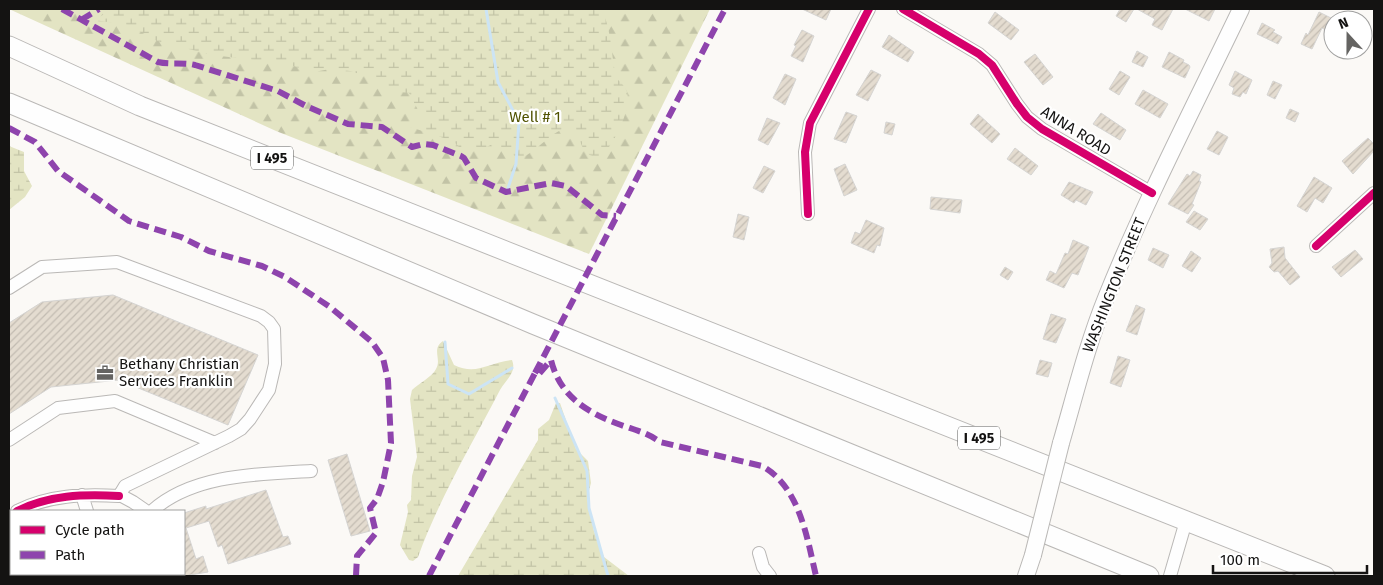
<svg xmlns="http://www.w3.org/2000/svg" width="1383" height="585" viewBox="0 0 1383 585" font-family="'Fira Sans',sans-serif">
<defs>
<pattern id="forest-firs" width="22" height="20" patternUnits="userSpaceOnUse" patternTransform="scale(1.25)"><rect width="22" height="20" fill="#e3e4c3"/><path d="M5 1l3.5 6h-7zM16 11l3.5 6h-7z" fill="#c2c3a6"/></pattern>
<pattern id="wetland-marsh" width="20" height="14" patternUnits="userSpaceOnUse" patternTransform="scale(1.25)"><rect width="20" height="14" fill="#e3e4c3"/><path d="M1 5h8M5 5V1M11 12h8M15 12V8" fill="none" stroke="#c2c3a6"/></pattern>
<pattern id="building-hatch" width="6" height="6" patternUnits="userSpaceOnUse" patternTransform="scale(1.25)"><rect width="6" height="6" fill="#e4dcd0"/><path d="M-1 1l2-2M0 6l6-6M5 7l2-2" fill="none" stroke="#c3bcb2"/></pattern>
</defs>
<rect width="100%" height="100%" fill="#fbf9f6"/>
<path fill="url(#forest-firs)" d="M9,9h701l-121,245 -313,-123z"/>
<path fill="url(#wetland-marsh)" d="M113,9h489c9,22 9,40 13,64 1,8 10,11 12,19 5,17 -14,55 -27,65 -24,0 -14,-22 -33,-30 -18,7 -28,22 -45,31 -12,-2 -18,-11 -29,-14l-9,4 -23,1 -8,-8 -46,-15 1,-3 18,-2 1,-7 -9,-4 -9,-17 -10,-1 -20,-12 -29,-9 -20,-2 -16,3 -28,-8 -74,-9 -55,-14 -29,-16 -34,-5z
M9,146l15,6v19l8,15 -7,11 -16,13z
M443,341l11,24c23,11 35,-3 58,-5 5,13 -6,19 -12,30 -28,54 -61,109 -82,167l-5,4 -4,-1 -9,-15 8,-33 -1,-7 4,-5 1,-24 5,-19 -7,-58 2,-9c7,-7 20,-13 24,-21 6,-10 -5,-20 7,-28z
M556,403h4l16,46 12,12 3,22 -4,15 7,33 10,26 25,19h-171l80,-136v-11l11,-9z"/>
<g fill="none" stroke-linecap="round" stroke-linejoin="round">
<path stroke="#cce4f5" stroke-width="3" d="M486,9l12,73 21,40 -3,42 -8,24
M445,342l3,42 21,10 43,-26
M555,398l32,73 2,37 19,68"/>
</g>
<path fill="url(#building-hatch)" stroke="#d5d4d2" d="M802,9h29l-5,11z
M1120,9h14l-8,13 -10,-6z
M1137,9h36l-11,21 -10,-5 3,-6z
M1185,9h30l-6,12z
M995,12l24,18 -8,10 -23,-17z
M1319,12l14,7v15l-11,-6 -10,21 -11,-5 5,-11 2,2z
M1262,23l13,7 -2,2 9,5 -4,7 -21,-10z
M802,30l12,6 -11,26 -12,-6 5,-10 -2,-1z
M889,35l25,17 -6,10 -26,-15z
M1137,51l11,6 -5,10 -11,-5z
M1169,52l15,8 -1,2 6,3 1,2 -5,11 -23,-11z
M1035,54l18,23 -10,8 -19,-23z
M871,70l10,5 -13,26 -12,-6z
M1120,71l10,6 -11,18 -10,-6z
M1235,71l17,9 -6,14 -3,-2 -3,5 -8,-3 2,-6 -5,-3z
M785,74l11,5 -11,26 -12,-7z
M1273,81l9,4 -7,14 -8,-4z
M1143,90l25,14 -8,14 -25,-14z
M1290,109l9,4 -4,9 -9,-4z
M846,112l11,4 -11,27 -12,-4z
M1101,113l25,17 -6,10 -27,-16z
M978,114l22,20 -8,9 -22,-19z
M767,118l13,5 -12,22 -10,-5z
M886,122l9,2 -3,11 -8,-2z
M1217,131l11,6 -9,18 -12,-6z
M1368,138l6,6v7l-21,23 -11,-13z
M1015,148l23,18 -7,9 -24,-16z
M845,164l12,26 -13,6 -10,-27z
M764,166l11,5 -12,22 -10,-5z
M1193,171l8,4 -2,6 2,1 -9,22 2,1 -6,9 -20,-10 19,-30 3,2z
M1314,177l18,11 -9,15 -8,-5 -8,14 -10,-6z
M1069,182l24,10 -7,13 -10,-5 -2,3 -13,-8z
M931,197l31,3 -2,13 -30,-4z
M1194,211l14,8 -8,11 -14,-8z
M738,214l11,3 -5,23 -11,-3z
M866,220l18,8 -4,18 -3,-1 -3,8 -23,-10 4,-11 5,2z
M1073,240l16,7 -11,28 -6,-2 -8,15 -18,-8 4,-9 6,3 9,-21 3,1z
M1284,247l1,11 15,19 -10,8 -12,-14 -4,1 -5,-5 3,-4 -2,-14z
M1153,248l16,7 -6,13 -15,-8z
M1355,250l8,9 -22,18 -9,-10z
M1191,251l10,7 -9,14 -10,-6z
M1005,267l8,5 -5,8 -8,-5z
M113,295l145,60 -30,70 -109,-45 -68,7 -42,27v-91l33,-21z
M1136,305l9,4 -8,26 -11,-4z
M1051,314l15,5 -10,24 -13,-4z
M1118,356l12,4 -9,27 -11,-4z
M1040,360l12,3 -4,14 -12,-3z
M347,454l23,77 -19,5 -23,-76z
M266,490l17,47 5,-1 3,8 -63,20 -6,-19 -4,2 -9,-26 -23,7 10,31 7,-3 5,16 -24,4v-63l22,-7v3z"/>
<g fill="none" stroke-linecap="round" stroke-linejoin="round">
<g stroke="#bab8b6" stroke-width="14">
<path id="minor" d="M903,9l76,45 13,11 25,39 10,13 15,12 110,64
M808,214l-3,-62 5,-29 59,-114
M1316,246l58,-53
M9,288l33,-21 75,-5 144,54 8,6 5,7 1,35 -6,26 -19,29 -9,10 -12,7 -104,50 -6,10c-36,-2 -70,-1 -102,15
M9,440l49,-32 57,-7 100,42
M82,495l5,16
M120,495l13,7 13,9
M152,511c41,-37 107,-37 159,-40
M9,552l2,-1
M759,553l4,14 7,9
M50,574l1,2
M1170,576l16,-55"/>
</g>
<g stroke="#bab8b6" stroke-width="18">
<path id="major" d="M1061,443c14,-48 26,-98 45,-145 40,-99 89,-193 135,-289
M1026,576l7,-21"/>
</g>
<g stroke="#bab8b6" stroke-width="21">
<path id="highway" d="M9,46l131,60 1185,470
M9,103l524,221 616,252"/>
</g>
<use href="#minor" stroke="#fefefe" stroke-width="12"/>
<use href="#major" stroke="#fefefe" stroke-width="16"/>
<use href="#highway" stroke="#fefefe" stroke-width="19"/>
<g stroke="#bab8b6" stroke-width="18" stroke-linecap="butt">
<path id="major-bridge" d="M1033,555l28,-112"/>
</g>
<use href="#major-bridge" stroke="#fefefe" stroke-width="16"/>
<path stroke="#8e44ad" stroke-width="6" stroke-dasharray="12 6" stroke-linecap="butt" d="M62,9l96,53c13,3 25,0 37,3l83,26 28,15 42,18 34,3 30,20 12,-3 9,1 28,11 3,2 12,20 30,14 45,-9 15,3 36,29 14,1
M81,20l18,-11
M9,128l26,14 23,29 71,50 52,16 28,14 53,15 23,11 45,30 42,35 11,16 5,22 3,63 -8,39 -6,17 -7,9 6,25 -19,23 -1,20
M535,373l190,-364
M429,576l106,-203 4,1 12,-14c9,37 37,53 70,65 14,5 27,8 39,17l102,24c38,21 45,72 54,110"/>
<g stroke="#fff" stroke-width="11">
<path id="cycleway" d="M903,9l76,45 13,11 25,39 10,13 15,12 110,64
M808,214l-3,-62 5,-29 59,-114
M1316,246l58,-53
M17,511c32,-16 66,-17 102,-15"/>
</g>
<use href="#cycleway" stroke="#d6006c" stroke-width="8"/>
</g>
<defs>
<g id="office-bare" transform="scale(1.35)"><path d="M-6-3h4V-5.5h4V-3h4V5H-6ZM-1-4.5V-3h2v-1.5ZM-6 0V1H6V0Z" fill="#656462" stroke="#fff" stroke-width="2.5" paint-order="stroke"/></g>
</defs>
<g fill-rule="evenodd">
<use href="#office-bare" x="105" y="373"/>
</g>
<g text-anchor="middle" stroke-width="4.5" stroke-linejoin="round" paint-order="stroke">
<g fill="#fff" stroke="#5a5a59" stroke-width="1">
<rect x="251" y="146.5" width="42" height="23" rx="4"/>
<rect x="958" y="426.5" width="42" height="23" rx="4"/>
</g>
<g font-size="14" font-weight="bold" fill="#141312">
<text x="272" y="163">I 495</text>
<text x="979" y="443">I 495</text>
</g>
<g font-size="15" fill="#505201" stroke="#fff">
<text x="535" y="122">Well # 1</text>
</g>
<g font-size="15" fill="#141312" stroke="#fff">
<text transform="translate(1076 131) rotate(32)" y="5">ANNA ROAD</text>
<text transform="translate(1114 285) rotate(-68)" y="5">WASHINGTON STREET</text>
</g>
<g font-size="15" fill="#141312" stroke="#fff" text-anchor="start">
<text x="119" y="369">Bethany Christian<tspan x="119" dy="17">Services Franklin</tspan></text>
</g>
</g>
<rect width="1383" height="585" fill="none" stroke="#141312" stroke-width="20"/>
<rect x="10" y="510" width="175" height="65" fill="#ffffff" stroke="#a1a1a0"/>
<rect x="20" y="526" width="25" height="8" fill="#d6006c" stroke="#a1a1a0"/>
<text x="55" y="535" font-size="15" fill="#141312">Cycle path</text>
<rect x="20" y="551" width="25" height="8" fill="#8e44ad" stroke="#a1a1a0"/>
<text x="55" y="560" font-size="15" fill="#141312">Path</text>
<g transform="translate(1348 35) rotate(339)"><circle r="24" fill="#ffffff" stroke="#a1a1a0"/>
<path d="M0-4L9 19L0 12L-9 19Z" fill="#656462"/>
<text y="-8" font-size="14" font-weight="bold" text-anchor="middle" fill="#141312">N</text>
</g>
<path d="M1213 565v8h154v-8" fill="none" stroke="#141312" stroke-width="2.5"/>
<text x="1220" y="565" font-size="15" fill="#141312" stroke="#ffffff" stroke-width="4" paint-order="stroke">100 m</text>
</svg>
